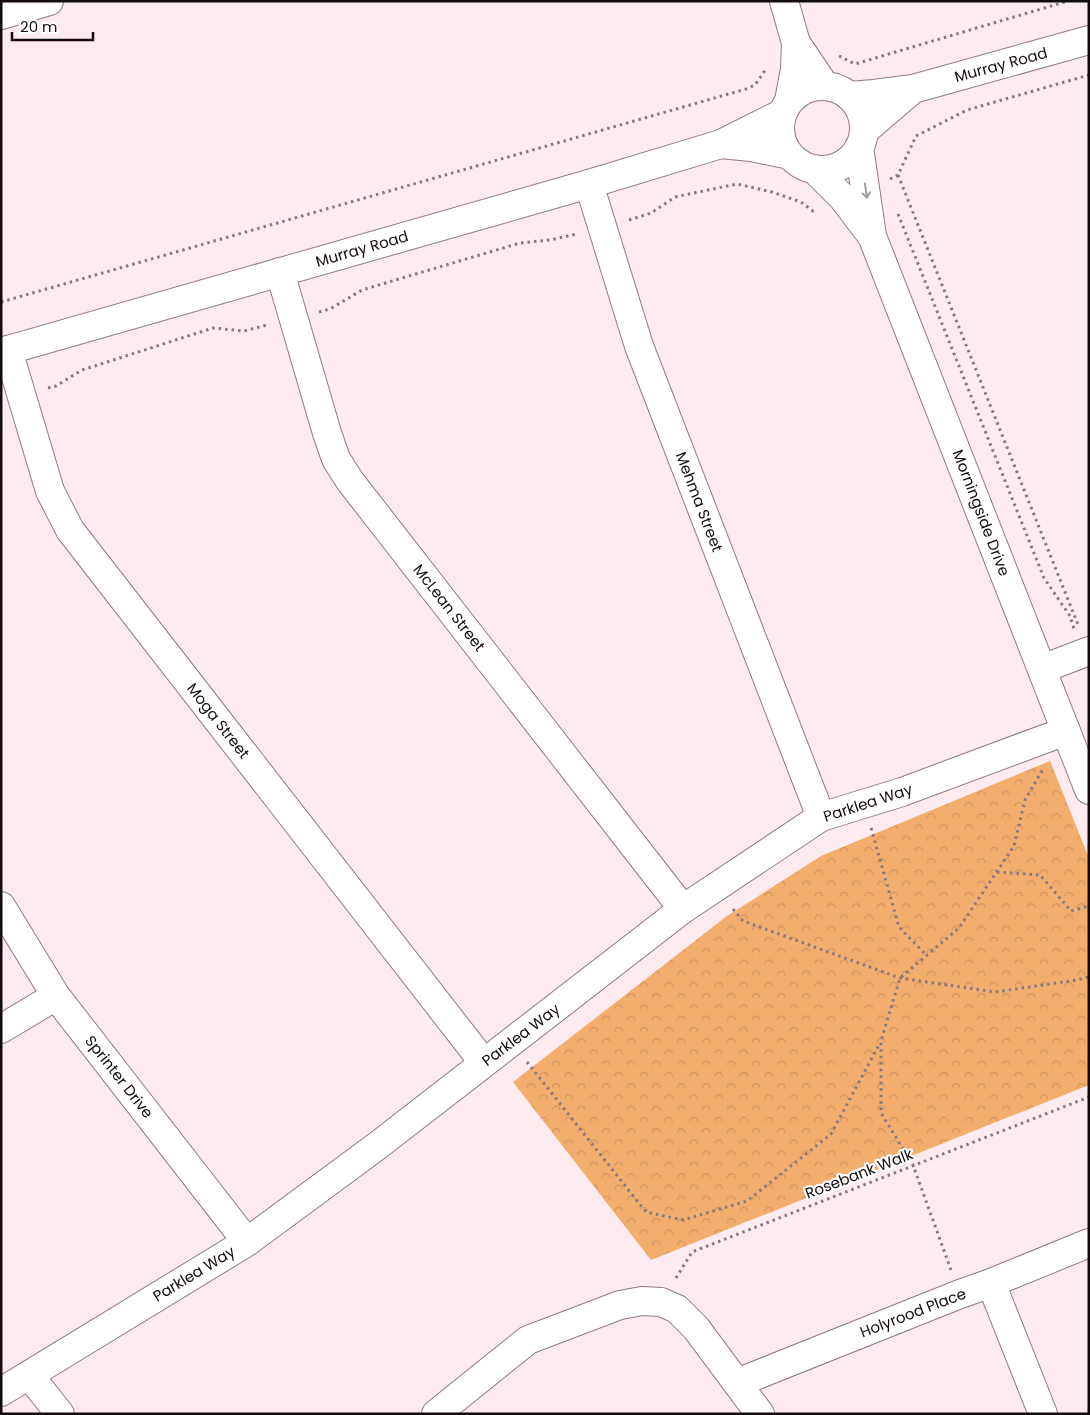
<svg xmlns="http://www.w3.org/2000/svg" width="1090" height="1415" viewBox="0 0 1090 1415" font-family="Poppins,sans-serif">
<defs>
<pattern id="forest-crowns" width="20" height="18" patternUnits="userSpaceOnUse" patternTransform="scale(1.25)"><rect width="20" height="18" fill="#f3ae6e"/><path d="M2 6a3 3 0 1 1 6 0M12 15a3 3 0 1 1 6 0" fill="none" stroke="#cf945e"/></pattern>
</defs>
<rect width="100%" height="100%" fill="#fdebf0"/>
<path fill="url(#forest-crowns)" d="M1050,761l39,97v227l-438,175 -138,-178 214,-166 94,-60z"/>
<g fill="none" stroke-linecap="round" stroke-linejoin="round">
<g stroke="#927981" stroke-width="30">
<path id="minor" d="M784,1l12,42 29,43
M1,15l48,-14
M789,101l6,-32 1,-26
M589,184l50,162 182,471
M280,272l47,161 9,26 14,22 333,428
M8,350l42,141 20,39 414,533
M1042,669l47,-18
M1,906l55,90 191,246
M1,1029l55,-33
M991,1283l52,131
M29,1375l31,39
M737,1383l223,-89 31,-11 98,-40
M1,1392l246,-150 130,-96 306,-237 138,-92 81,-25 164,-61
M436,1414l92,-74 92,-35 22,-4 19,1 16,7 19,19 64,86"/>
</g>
<g stroke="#927981" stroke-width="30">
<path id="tertiary" d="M780 128a42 42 0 1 1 84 0a42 42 0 1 1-84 0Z
M849,96l25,-2 39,-5 176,-49
M864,131l49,-42
M721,144l30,3 39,8
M859,147l13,89 217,554
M814,169l29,29 28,37
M1,352l588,-168 132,-40 62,-31"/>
</g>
<path stroke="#86797d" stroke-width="3" stroke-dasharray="2.5 4" stroke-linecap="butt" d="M839,56l16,8 213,-63
M898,175l181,452
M890,179l8,-4 18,-39 51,-26 122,-35
M898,214l146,364 26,38 4,13
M629,220l22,-7 24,-16 62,-13 35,8 29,10 12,9 2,-1
M1,302l745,-213 9,-4 11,-16
M319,312l11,-3 32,-19 158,-47 30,-3 27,-6
M48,388l8,-2 26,-16 131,-42 31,3 23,-6
M871,828l28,99 28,29
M997,872l43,3 31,36 18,-5
M733,909l10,12 157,57 95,14 82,-12 12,-3
M527,1062l119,150 37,8 64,-19 84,-67 49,-91
M951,1270l-38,-105 -32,-52v-72l19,-63 59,-50 55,-82 11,-46 18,-31
M676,1278l16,-26 397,-155"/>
<use href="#minor" stroke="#fff" stroke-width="28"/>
<use href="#tertiary" stroke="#fff" stroke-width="28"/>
</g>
<defs><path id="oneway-shaft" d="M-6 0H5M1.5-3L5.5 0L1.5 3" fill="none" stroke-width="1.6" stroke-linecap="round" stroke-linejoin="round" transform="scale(1.25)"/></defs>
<use stroke="#a19d9f" href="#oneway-shaft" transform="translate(866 191) rotate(82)"/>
<g text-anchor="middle" stroke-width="4.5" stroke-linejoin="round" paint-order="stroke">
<g font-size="15" fill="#140b0e" stroke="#fff">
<text transform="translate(1001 65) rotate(-15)" y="5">Murray Road</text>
<text transform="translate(362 249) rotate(-16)" y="5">Murray Road</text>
<text transform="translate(699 502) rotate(69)" y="5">Mehma Street</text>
<text transform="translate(981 513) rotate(69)" y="5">Morningside Drive</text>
<text transform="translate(449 608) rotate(52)" y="5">McLean Street</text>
<text transform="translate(218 721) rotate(52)" y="5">Moga Street</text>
<text transform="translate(868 803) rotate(-18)" y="5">Parklea Way</text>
<text transform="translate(521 1035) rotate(-37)" y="5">Parklea Way</text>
<text transform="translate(119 1077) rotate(52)" y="5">Sprinter Drive</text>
<text transform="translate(859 1174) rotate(-21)" y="5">Rosebank Walk</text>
<text transform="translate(194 1274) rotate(-31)" y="5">Parklea Way</text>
<text transform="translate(913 1313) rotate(-21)" y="5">Holyrood Place</text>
</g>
</g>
<rect width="1090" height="1415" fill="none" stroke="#140b0e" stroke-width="5"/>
<path d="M12 32v8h81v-8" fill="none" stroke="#140b0e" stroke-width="2.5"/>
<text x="20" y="32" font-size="15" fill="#140b0e" stroke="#ffffff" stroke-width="4" paint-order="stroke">20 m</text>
</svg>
